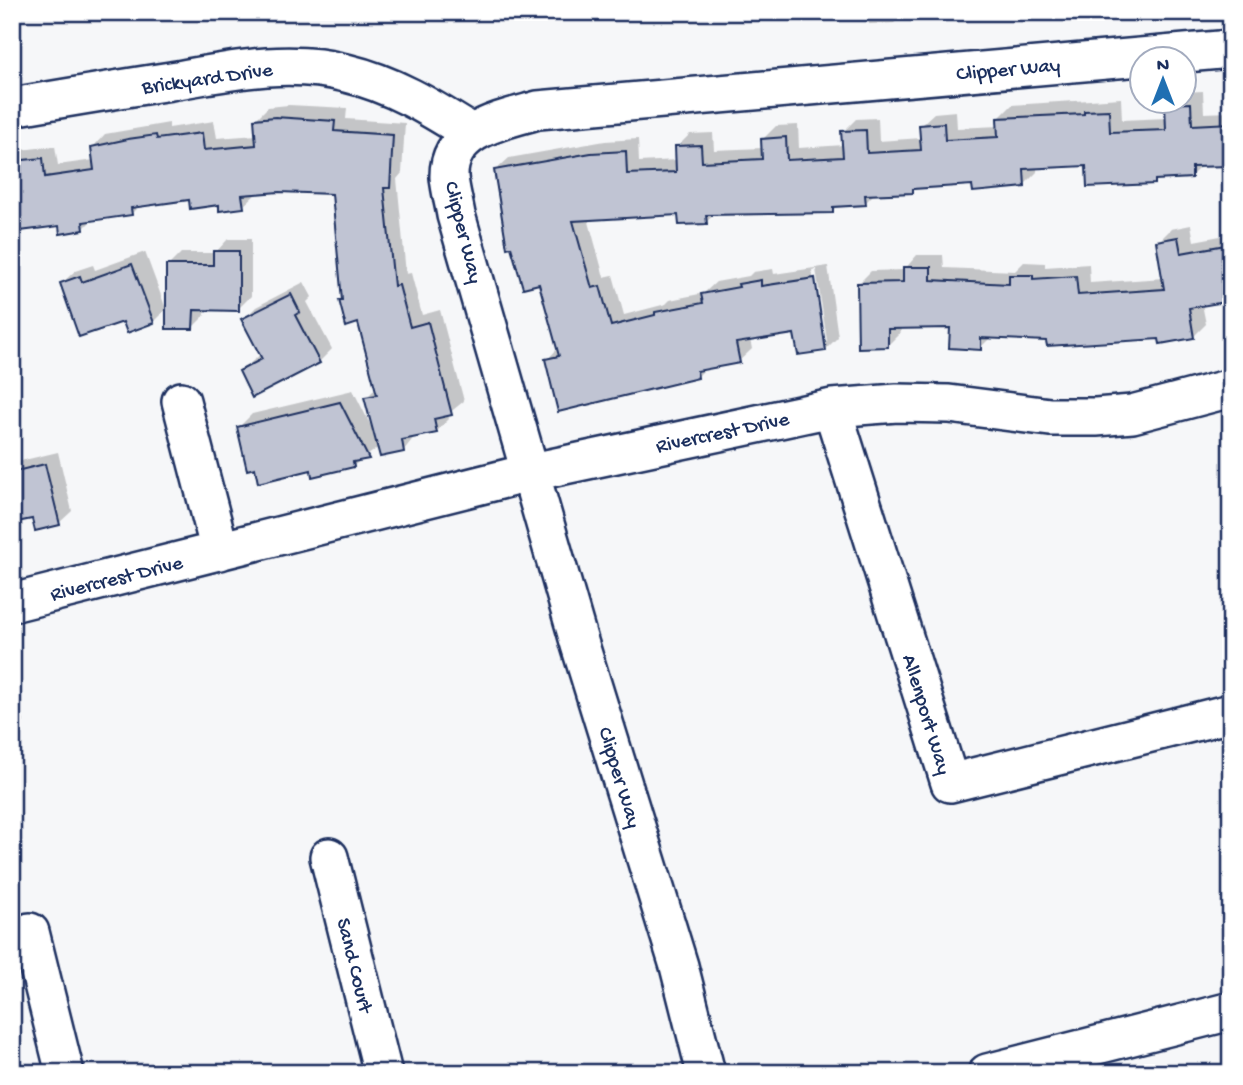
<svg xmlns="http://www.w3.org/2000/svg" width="1243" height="1085" viewBox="0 0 1243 1085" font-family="'Gochi Hand',sans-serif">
<rect width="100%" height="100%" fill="#f6f7f9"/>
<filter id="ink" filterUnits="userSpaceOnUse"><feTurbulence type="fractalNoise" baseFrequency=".0143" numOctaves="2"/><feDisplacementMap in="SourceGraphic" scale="14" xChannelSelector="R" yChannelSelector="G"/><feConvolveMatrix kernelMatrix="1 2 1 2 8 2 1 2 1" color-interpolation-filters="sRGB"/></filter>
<g filter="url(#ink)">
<path fill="#0003" fill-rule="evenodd" d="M868,12h37l-11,11 -25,1z
M949,12h30l-4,4 -26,2z
M1203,91l1,22 27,-1v52l-29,1 -11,11 -33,2 -4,4 -66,-18 -51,2v6l-13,13 -50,-2 -58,4 -4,4 -37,2 -10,10 -27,2 -6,6 -117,3 -9,8 -26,-9 -92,5 16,59 9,-2 11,40 42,-11 4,-4 34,-7 12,-11 33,-6 4,-4 20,-3 1,5 54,-8 10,71 -13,13 -29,-18 -46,7 2,10 -13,12 -32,6 -10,10 -150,-17 11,-12 -18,-66 -44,-112 13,-12 96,-17 33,-2 1,23 38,-2v-13l13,-13 23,-1 1,17 49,-2v-9l13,-13 22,-1 1,23 45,-3 -1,-13 13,-13 22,-1 1,23 43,-3 -1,-13 13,-12 22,-2 1,17 42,-2v-8l13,-13 109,-7 1,22 45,-2v-13l3,-3h14v-10zM816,269l11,72h-4l-11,-71z
M289,105l58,3 -1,11 59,4 -3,50 -5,6 9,95 5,-1 11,42 18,-5 24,91 -16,13 1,5 -13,13 -21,4 -12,15 -24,-4 -26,19h-97l-17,-39 13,-13 101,-24 20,40 -7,-32 11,-11 -18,-66 -18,-20 -8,-108 -54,-3 -23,4 -13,12 -53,-8 -50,7 -8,8 -39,6 -10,10 -22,-5 -49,6v-79l43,-5 3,19 36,-5 -1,-13 12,-13 64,-11v5l45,-7 3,17 40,-3 -1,-16 12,-12z
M1191,225l3,16 37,-7v65l-29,5 4,20 -13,13h-202l-11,11 -29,-22 -51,1 1,5 -13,13 -30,-61 13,-13 33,-1 13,-15h26l1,13 71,3 9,-9 21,1v4l44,-3 1,19 74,-5 -6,-36 13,-13z
M228,239h23v57l-13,13h-33v6l-13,13 -24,-62 13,-13h34z
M145,252l21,57 -13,13 -29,-3 -62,-36 13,-12 18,-6 2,5z
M304,282l8,15 -5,5 25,47 -13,13 -78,9 20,-17 -18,-34 13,-13z
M58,452l14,59 -13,12 -26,-6 -21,4v-58z
M12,671l12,51 -12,11z
M17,1051l5,22h-10v-21z"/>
<path fill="#c0c4d3" stroke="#1b2f5e" stroke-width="2" d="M1191,103l1,22 39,-2v43l-39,1v11l-37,2v4l-68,3 -1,-21 -62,3 1,18 -52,5 -1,-7 -59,4v4l-48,2 1,10 -33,2v6l-127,2 1,9 -28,1 -1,-10 -105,6 19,67 8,-2 11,40 44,-11v-3l48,-9 -2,-9 38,-7 -1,-3 23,-4v6l54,-8 11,73 -28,4 -4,-21 -58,9 4,20 -43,8 1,7 -140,34 -13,-53 14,-3 -20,-72 -16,4 -12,-41 -4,1 -13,-78 97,-17 35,-2 1,23 49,-2 -1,-26 26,-1 1,17 60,-3 -1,-20 25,-2 1,23 56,-3 -2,-26 25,-1 1,23 54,-3 -2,-25 25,-2 1,17 53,-3 -1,-19 87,-4v-3l25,-1 1,22 56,-2 -1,-26z
M275,117l60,4 -1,10 59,4 -3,53h-6l10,98 5,-1 11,42 18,-5 24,93 -18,4 3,14 -35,7 2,12 -24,5 -16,-60 13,-2 -19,-72 -12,4 -7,-27h3l-10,-106 -53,-2 -37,3 2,13 -25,3v-6l-29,4 -1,-9 -58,8 1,7 -49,7 1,8 -24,4 -1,-8 -47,6v-45h4l-3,-26 30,-3 2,19 49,-7 -3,-23 37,-8 28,-4 1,4 45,-6 2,17 52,-5 -2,-26z
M1178,237l3,16 50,-9v57l-42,7 5,30 -34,6 -1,-5 -112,7 -1,-5 -65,-3v12l-32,-2 1,-20 -62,1v18l-30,1 -1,-65 46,-1v-15h28v13l78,4v-9h24v4l43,-3 2,19 86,-6 -8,-48z
M213,251h26v60l-45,-1 -1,19h-27v-64h47z
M132,264l22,59 -27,10 -4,-11 -44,15 -19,-54 20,-7 2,6z
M291,294l9,18 -5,3 25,48 -68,35 -13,-27 23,-12 -21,-40z
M340,402l29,57 -16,3 1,5 -42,10 -1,-7 -53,13 -3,-15 -8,2 -10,-43z
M45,464l15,61 -25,6 -3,-12 -20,4v-51z"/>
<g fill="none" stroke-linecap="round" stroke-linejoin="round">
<g stroke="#1b2f5e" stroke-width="42">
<path id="minor" d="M12,107c53,-9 106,-18 159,-26 58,-10 117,-23 175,-8 47,11 85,35 125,60
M181,401l39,150
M832,408l118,375 281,-70
M12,603l520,-131 300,-64 65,-5 52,1 101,13h46l36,-3 99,-26
M329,857l54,216
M30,932l35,141
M706,1073l-27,-107 -99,-321 -124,-430c-2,-12 -6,-26 -7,-38 -1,-48 54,-57 89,-67l693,-61
M987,1073l244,-62"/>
</g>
<use href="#minor" stroke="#fff" stroke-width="37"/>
</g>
</g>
<g text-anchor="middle" stroke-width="6" stroke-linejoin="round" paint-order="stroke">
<g font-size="21" fill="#1b2f5e" stroke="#fff">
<text transform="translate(1008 68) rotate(-5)" y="7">Clipper Way</text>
<text transform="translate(207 77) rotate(-8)" y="7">Brickyard Drive</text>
<text transform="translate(465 232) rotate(76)" y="7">Clipper Way</text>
<text transform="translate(722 431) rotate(-12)" y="7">Rivercrest Drive</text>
<text transform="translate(116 577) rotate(-14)" y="7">Rivercrest Drive</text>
<text transform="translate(928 714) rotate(73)" y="7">Allenport Way</text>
<text transform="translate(621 777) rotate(73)" y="7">Clipper Way</text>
<text transform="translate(356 965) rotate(76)" y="7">Sand Court</text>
</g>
</g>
<rect width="1243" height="1085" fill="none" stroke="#fff" stroke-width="42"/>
<rect x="21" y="21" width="1201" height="1043" fill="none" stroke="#1b2f5e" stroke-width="2.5" filter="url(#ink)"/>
<g transform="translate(1163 80)"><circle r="33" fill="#ffffff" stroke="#a4acbf" stroke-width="2"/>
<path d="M0-5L12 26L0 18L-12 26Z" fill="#1f6fb2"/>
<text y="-10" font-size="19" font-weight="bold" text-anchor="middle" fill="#1b2f5e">N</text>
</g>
</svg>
